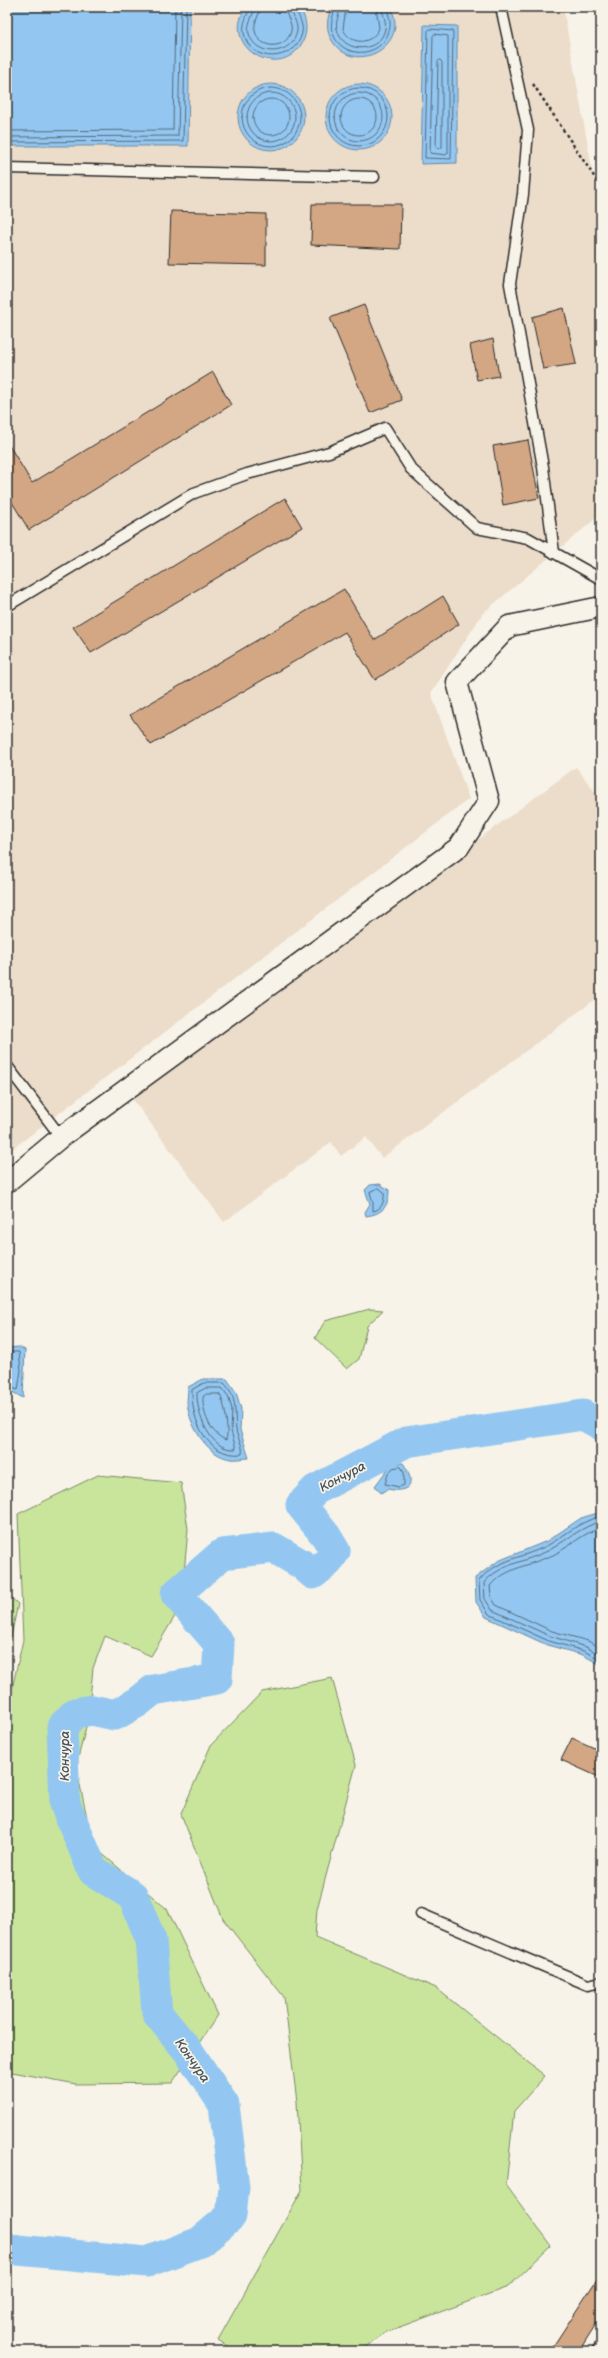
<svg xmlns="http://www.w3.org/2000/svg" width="608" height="2358" viewBox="0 0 608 2358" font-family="'Balsamiq Sans',sans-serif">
<rect width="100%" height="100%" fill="#f7f3e8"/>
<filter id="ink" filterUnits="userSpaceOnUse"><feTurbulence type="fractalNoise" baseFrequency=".025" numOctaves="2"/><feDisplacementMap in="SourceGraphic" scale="8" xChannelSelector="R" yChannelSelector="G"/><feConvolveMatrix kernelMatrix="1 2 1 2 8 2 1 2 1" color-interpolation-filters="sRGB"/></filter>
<g filter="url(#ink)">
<path fill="#ecdcca" d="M7,7h556l38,212v295l-118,99 -52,80 38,106 -462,354z
M576,767l25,33v195l-219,163 -16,-21 -25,19 -10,-14 -107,80 -93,-125z"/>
<path fill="#c9e59c" stroke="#7a8864" d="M370,1309l13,1 -16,16 -8,33 -12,10 -32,-31 10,-17z
M98,1475l83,8 7,46 -7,77 -30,50 -46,-20 -12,32 -5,51 -12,47 17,80 74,63 51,106 -46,68 -96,1 -69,-13v-360l16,-71 -5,-126z
M7,1594l11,10 -11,51z
M332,1678l24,87 -39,144 -2,28 121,51 109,88 -31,35 -8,74 45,61 -43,41 -122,45 -26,19h-125l-17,-11 84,-150 -5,-88 -13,-105 -61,-78 -42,-105 30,-69 51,-53z"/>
<path fill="#93c7f1" stroke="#6989a2" d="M7,7h183l-2,139h-181z
M246,7h53c7,10 9,21 5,32 -19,45 -86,11 -58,-32z
M332,7h58c23,38 -39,73 -60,30 -4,-9 -3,-21 2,-30z
M424,25l33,1v137l-36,1z
M238 117a33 33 0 1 1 66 0a33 33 0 1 1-66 0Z
M326 117a33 33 0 1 1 66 0a33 33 0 1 1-66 0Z
M380,1184l9,6c0,17 -7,24 -23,26l-1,-4 5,-8 -5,-14 5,-5z
M19,1347l6,3 -2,48 -16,-9v-41z
M203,1379h24l9,13 5,17 -1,21 9,28c-5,0 -13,2 -18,1 -23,-3 -39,-30 -43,-50 -2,-7 0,-15 0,-22z
M392,1463h11c14,20 7,31 -16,26l-6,4 -6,-7z
M601,1512v153l-18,-10 -36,-10 -61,-28 -10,-15 -1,-24 23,-17 49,-20 34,-23z"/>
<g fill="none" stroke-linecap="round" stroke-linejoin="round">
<path stroke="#55697a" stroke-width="1" d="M249,7c-1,9 -7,16 -5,26 5,31 51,30 58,0 2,-10 -5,-17 -6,-26
M254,7c0,10 -8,16 -5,27 7,24 44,22 48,-3 1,-10 -6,-15 -6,-24
M260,7c0,9 -7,15 -5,24 4,19 32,19 36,0 2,-9 -6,-15 -6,-24
M335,7c-1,8 -5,15 -3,24 8,29 49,28 57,0 3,-9 -1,-16 -2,-24
M340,7c0,8 -5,13 -3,22 5,25 43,25 48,0 2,-8 -3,-15 -3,-22
M346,7l-3,22c8,17 29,16 36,-1l-3,-21
M430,29l23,2 -2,128 -26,-1 3,-127z
M435,34l13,2v117l-2,2 -16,-2 3,-117z
M440,60l2,2v85l-4,2 -2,-2 2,-85z
M242 117a29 29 0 1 1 58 0a29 29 0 1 1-58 0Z
M330 117a29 29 0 1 1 58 0a29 29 0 1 1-58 0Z
M247 117a24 24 0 1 1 48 0a24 24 0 1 1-48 0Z
M335 117a24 24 0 1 1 48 0a24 24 0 1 1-48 0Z
M253 117a18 18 0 1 1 36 0a18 18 0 1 1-36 0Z
M341 117a18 18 0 1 1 36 0a18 18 0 1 1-36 0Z
M7,131l166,-1 2,-123
M7,137l171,-1 3,-129
M7,142l176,-1 3,-134
M379,1188l5,4c1,8 -2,18 -11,19v-8l-3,-11z
M7,1352h12l2,18 -3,20 -11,-4
M204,1383h20c14,14 10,29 12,47 1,8 8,16 6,24 -35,4 -51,-34 -50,-64z
M206,1388h16l6,8 4,13 -1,22 5,18c-26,3 -40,-36 -39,-56z
M207,1394h12c6,6 10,39 7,46 -16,-6 -24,-28 -23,-43z
M401,1467l3,5v13l-5,2 -14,-3 3,-10 5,-6z
M601,1516c-24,7 -31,16 -51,28 -22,13 -55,15 -71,37l1,19 9,14 60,27 35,10 17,9
M601,1521c-19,6 -32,17 -48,27 -21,13 -54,15 -69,35l1,16 7,11 58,26 36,11 15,8
M601,1528c-19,5 -31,19 -48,27 -19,9 -50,14 -63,31l1,11 5,8 56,26 36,10 13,7"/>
<path stroke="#93c7f1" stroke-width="31" d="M7,2249l140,13 53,-20 31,-26 3,-29 -10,-82 -35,-53 -32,-39 -6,-73 -18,-44 -40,-25 -28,-67 -3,-77 13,-14 17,-3 23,5 23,-13 15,-12 64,-11 2,-35 -43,-50 46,-40 52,-6 29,17 10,9 15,-12 7,-11 -9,-15 -25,-31 14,-15 91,-48 177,-27 18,10"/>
</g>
<path fill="#d3a784" stroke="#2b2b2b" d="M312,204h89l-1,45 -89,-4z
M171,211l95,3v51l-97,-2z
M364,305l38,95 -32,13 -40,-95z
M564,308l12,56 -33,5 -11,-52z
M493,339l6,37 -22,4 -7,-35z
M213,372l18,33 -202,125 -22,-36v-52l25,41z
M528,440l11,58 -36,7 -10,-59z
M285,498l17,29 -211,126 -18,-26z
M344,589l30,51 69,-44 16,28 -84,56 -30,-48 -194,113 -21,-30z
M572,1738l29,13v27l-40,-18z
M601,2273v43l-22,35h-29z"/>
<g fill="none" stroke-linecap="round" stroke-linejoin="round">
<g stroke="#2b2b2b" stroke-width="13">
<path id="lane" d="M501,7l27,123 -5,64 -13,90 33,183 11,86
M7,168l367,9
M7,606l187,-113 53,-19 82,-22 56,-24 26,41 66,59 51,10 73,41
M7,1066l54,71
M421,1914l167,71 13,-3
M597,2351l4,-6"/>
</g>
<g stroke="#2b2b2b" stroke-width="23">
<path id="street" d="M7,1182l54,-45 398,-290 30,-46 -32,-119 52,-56 92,-19"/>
</g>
<path stroke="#2b2b2b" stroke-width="2.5" stroke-dasharray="3 3" stroke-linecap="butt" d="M533,84l68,103"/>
<use href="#lane" stroke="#f7f3e8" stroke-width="10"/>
<use href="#street" stroke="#f7f3e8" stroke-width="20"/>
</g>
</g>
<g text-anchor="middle" stroke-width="3.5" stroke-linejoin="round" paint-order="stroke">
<g font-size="13" font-style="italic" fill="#45525c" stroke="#f7f3e8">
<text transform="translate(342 1476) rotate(-28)" y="5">Кончура</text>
<text transform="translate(64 1756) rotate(-90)" y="5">Кончура</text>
<text transform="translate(193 2060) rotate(55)" y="5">Кончура</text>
</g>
</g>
<rect width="608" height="2358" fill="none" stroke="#f7f3e8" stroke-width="24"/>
<rect x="12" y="12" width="584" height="2334" fill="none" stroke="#2b2b2b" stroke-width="1.5" filter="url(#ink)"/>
</svg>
